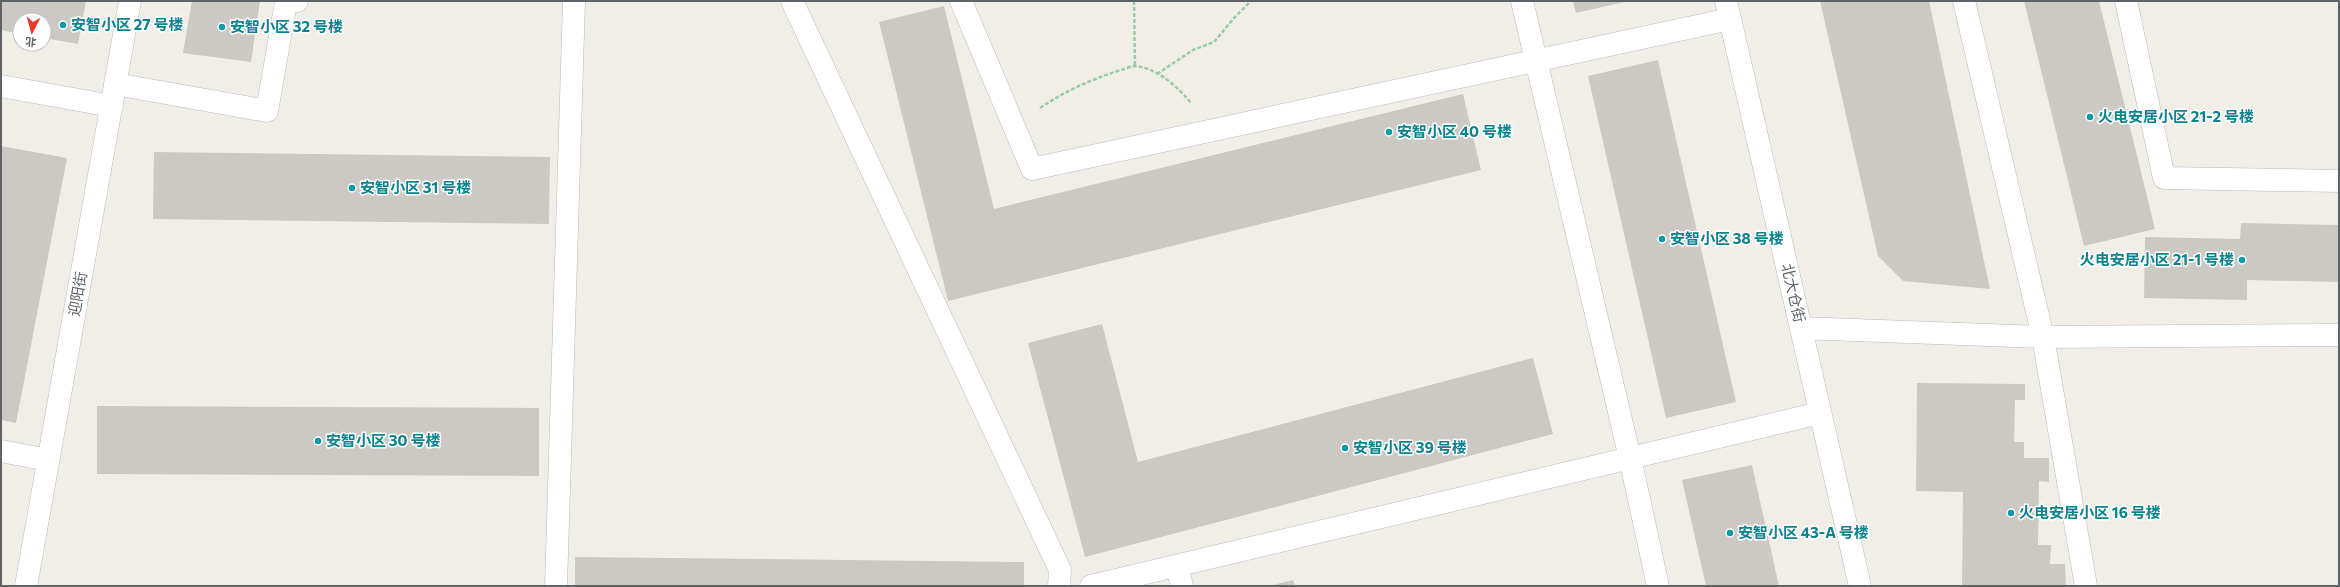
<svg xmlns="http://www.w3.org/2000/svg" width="2340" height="587" viewBox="0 0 2340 587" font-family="Commissioner,'Noto Sans SC',sans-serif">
<rect width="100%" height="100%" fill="#f1eee7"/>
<path fill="#ccc9c4" d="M1,1h85l-8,43 -34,-6v-18h-24v14l-19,-4z
M192,1h68l-9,61 -68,-9z
M1573,1h51v1l-48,11z
M1820,1h109l61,288 -87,-8 -25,-25z
M2024,1h75l56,228 -71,17z
M944,6l50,203 469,-115 18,76 -533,131 -69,-279z
M1658,60l78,342 -70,16 -78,-342z
M1,146l66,12 -51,265 -15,-3z
M154,152l396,5 -1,67 -396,-5z
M2241,223l98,2v57l-92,-2v20l-103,-2 1,-61 95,2z
M1102,324l36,138 395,-104 20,76 -468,123 -57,-214z
M1917,383l108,1v16h-10l-1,42h10v16h25v24l-10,-1 -1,64h13l-1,19h15l1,22h-104l1,-94 -47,-1z
M97,406l442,2v68l-442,-2z
M1752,465l27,121h-73l-24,-106z
M575,557l449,5v24h-449z
M1293,580l2,6h-22v-1z"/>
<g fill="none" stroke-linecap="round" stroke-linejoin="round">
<g stroke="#b7babe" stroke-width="23">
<path id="street" d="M792,1l268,569 -1,16
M961,1l71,168 698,-150
M1522,1l108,457 28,128
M1726,1l134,585
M2126,1l38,177 175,3
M115,84l152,27 19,-109 11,-1
M1,86l111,20
M1801,328l242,9 -79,-336
M1,451l47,9
M1177,566l5,20
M26,586l104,-585
M556,586l18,-585
M1091,586l729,-173
M2086,586l-43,-249 296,-2"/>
</g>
<path stroke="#9bcba7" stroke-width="2.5" stroke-dasharray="4 2" stroke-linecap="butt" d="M1134,1l1,65
M1157,74l36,-24 21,-8 20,-24 17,-17
M1040,108c25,-17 52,-29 81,-38 4,-1 10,-4 14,-4 22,2 43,21 56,37"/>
<use href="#street" stroke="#fff" stroke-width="22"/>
</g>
<g fill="#0f9aa8" stroke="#fff" stroke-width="1.5">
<circle cx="63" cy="25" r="4"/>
<circle cx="222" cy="27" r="4"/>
<circle cx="2090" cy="117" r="4"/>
<circle cx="1389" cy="132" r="4"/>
<circle cx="352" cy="188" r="4"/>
<circle cx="1662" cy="239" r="4"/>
<circle cx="2242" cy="260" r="4"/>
<circle cx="318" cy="441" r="4"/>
<circle cx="1345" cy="448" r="4"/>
<circle cx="2011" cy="513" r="4"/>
<circle cx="1730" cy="533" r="4"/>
</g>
<g text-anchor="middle" stroke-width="3" stroke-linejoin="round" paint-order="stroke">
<g font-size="15" font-weight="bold" fill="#0d838f" stroke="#fff" text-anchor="start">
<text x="71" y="30">安智小区 27 号楼</text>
<text x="230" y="32">安智小区 32 号楼</text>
<text x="2098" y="122">火电安居小区 21-2 号楼</text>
<text x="1397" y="137">安智小区 40 号楼</text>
<text x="360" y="193">安智小区 31 号楼</text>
<text x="1670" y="244">安智小区 38 号楼</text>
<text x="2234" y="265" text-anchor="end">火电安居小区 21-1 号楼</text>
<text x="326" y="446">安智小区 30 号楼</text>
<text x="1353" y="453">安智小区 39 号楼</text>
<text x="2019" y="518">火电安居小区 16 号楼</text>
<text x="1738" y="538">安智小区 43-A 号楼</text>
</g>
<g font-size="15" fill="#5e6368" stroke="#fff">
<text transform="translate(1793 293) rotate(77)" y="5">北大仓街</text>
<text transform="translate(78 294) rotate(-80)" y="5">迎阳街</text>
</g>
</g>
<rect width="2340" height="587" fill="none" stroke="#5e6368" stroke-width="4"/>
<g transform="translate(32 32) rotate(186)"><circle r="19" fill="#ffffff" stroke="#bfc1c3"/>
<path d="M0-3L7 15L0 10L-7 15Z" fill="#f1342d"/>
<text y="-6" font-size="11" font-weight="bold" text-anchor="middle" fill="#5e6368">北</text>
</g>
</svg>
